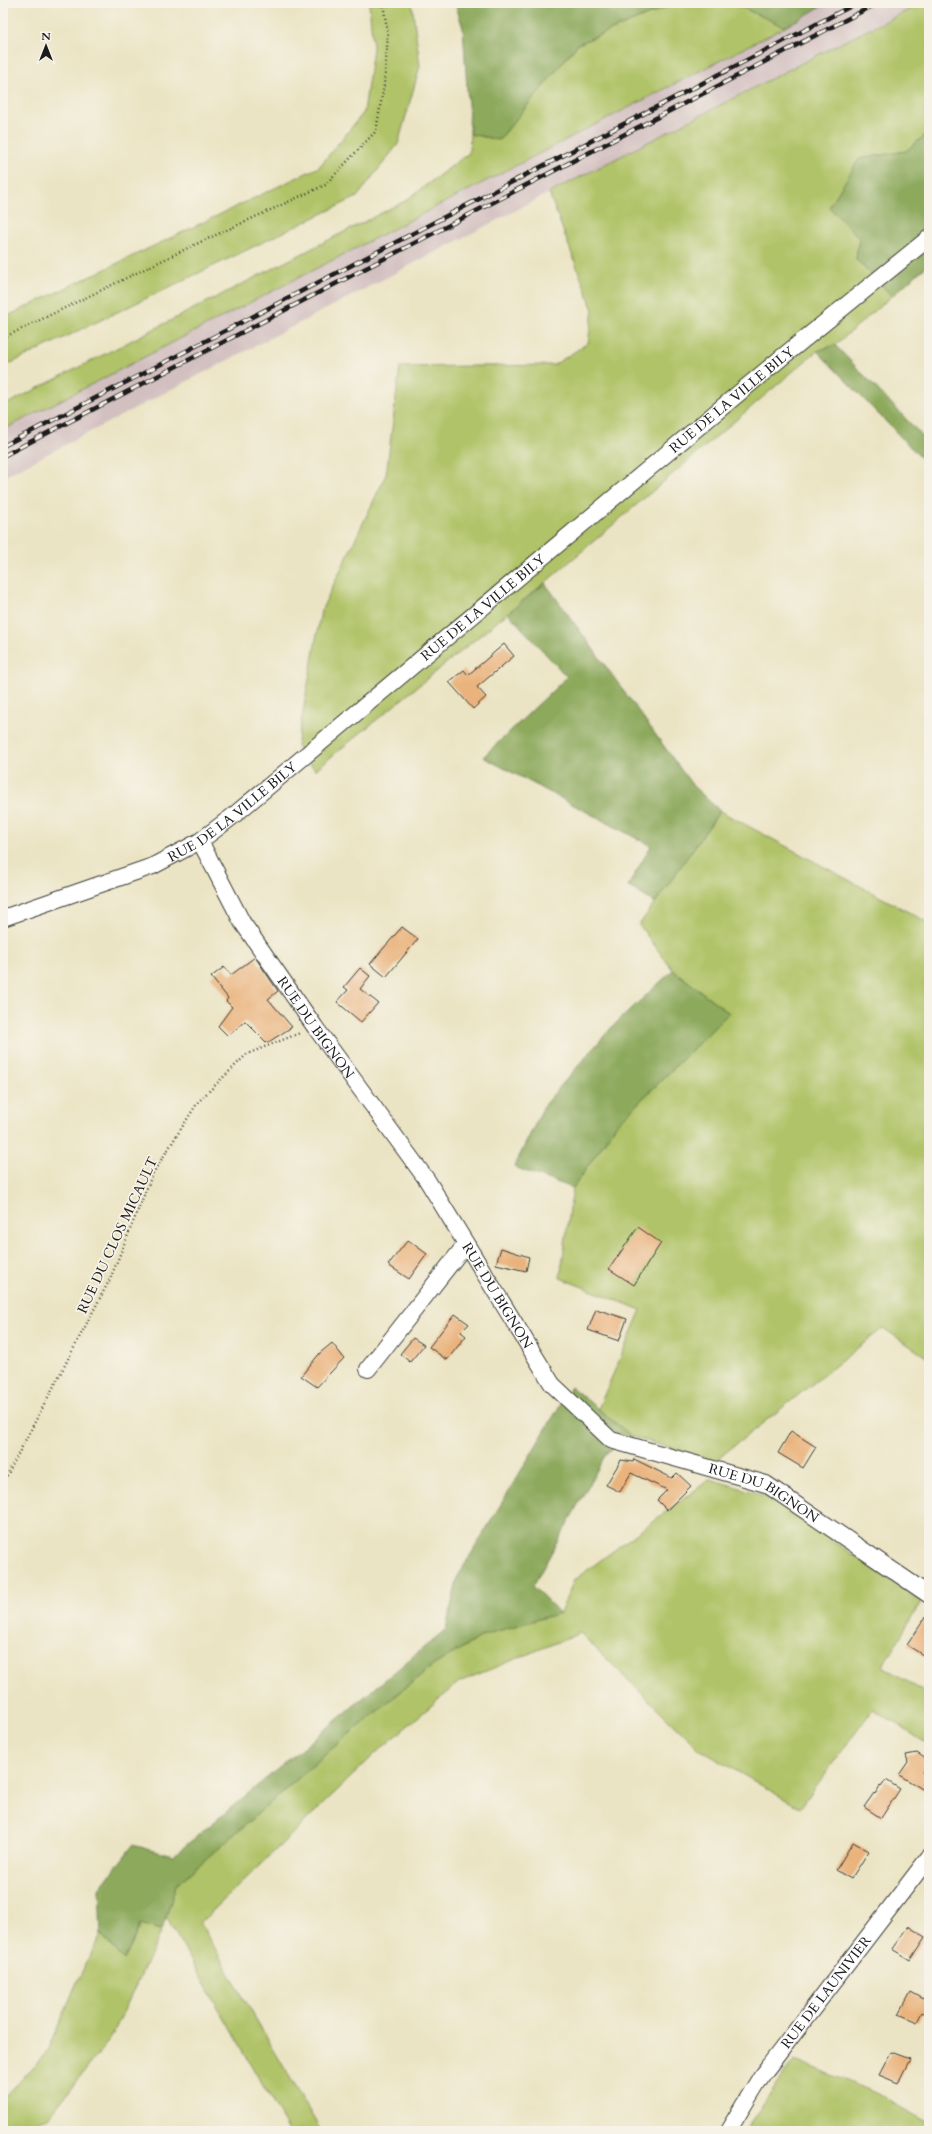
<svg xmlns="http://www.w3.org/2000/svg" width="932" height="2134" viewBox="0 0 932 2134" font-family="Cardo,serif">
<rect width="100%" height="100%" fill="#f7f3e8"/>
<filter id="ink" filterUnits="userSpaceOnUse"><feTurbulence type="fractalNoise" baseFrequency=".025" numOctaves="2"/><feDisplacementMap in="SourceGraphic" scale="8" xChannelSelector="R" yChannelSelector="G"/><feConvolveMatrix kernelMatrix="1 2 1 2 8 2 1 2 1" color-interpolation-filters="sRGB"/></filter>
<filter id="wash" filterUnits="userSpaceOnUse"><feTurbulence type="fractalNoise" baseFrequency=".012" numOctaves="4" result="noise"/><feDisplacementMap in="SourceGraphic" scale="16" xChannelSelector="R" yChannelSelector="G"/><feGaussianBlur stdDeviation="0.9" result="paint"/><feColorMatrix in="noise" values="0 0 0 0 0 0 0 0 0 0 0 0 0 0 0 0 0 1.4 0 .05"/><feComposite in="paint" operator="in"/></filter>
<g filter="url(#wash)">
<rect width="100%" height="100%" fill="#ebe4c4"/>
<path fill="#d2bfc0" d="M827,3h96l-84,41 -290,149 -546,284v-47l782,-403z"/>
<path fill="#b0c367" stroke="#667042" d="M369,3h43l8,63 -22,78 -41,53 -354,170v-49l316,-151 45,-55 9,-64z
M676,3h56l53,24 -782,403v-24l402,-205 64,-48 1,-19 29,6 79,-96z
M923,3h6v129l-23,19 -47,8v79l-3,21 36,37 -57,49 -18,6 -270,230 -232,189 -18,-24 24,-135 65,-136 14,-108 154,-2 34,-22 5,-33 -44,-117 290,-149z
M720,811l209,112v436l-46,-31 -168,133 -82,-24 -35,-28 43,-99 -81,-32 13,-90 43,-63 113,-112 -56,-43 -34,-45z
M710,1479l60,18 151,105 -38,64 46,29v50l-56,-36 -73,99 -101,-59 -119,-116 -121,49 -82,70 -177,171 121,208h-32l-123,-214 10,-32 166,-145 90,-74 52,-31 76,-22 14,-33z
M141,1924l21,6 -51,108 -63,80 -39,13h-6v-32l45,-48 29,-69 24,-48 23,26z
M794,2060l75,30 60,33v8h-184z"/>
<path fill="#8ca95c" stroke="#54623c" d="M455,3h221l-98,41 -79,96 -29,-6 -7,-106z
M732,3h95l-42,24z
M929,132v132l-37,32 -36,-37 3,-21 -30,-31 30,-48 47,-8z
M835,345l94,98v23l-112,-115z
M545,583l148,203 27,25 -65,92 -27,-17 23,-40 -168,-89 84,-80 -59,-64z
M673,970l56,43 -113,112 -43,63 -59,-21 31,-63 66,-76z
M571,1387l62,50 -26,15 -74,134 27,27 -76,22 -52,31 -90,74 -166,145 -14,45 -22,-6 -16,36 -23,-26 -2,-45 34,-44 40,11 273,-227 12,-53z"/>
<g id="blocks">
<path fill="#eab37d" d="M504,644l10,12 -37,31 9,10 -13,12 -24,-27 15,-12 4,5z
M402,927l16,12 -32,38 -16,-13z
M255,957l23,34 -10,8 24,28 -25,16 -22,-22 -17,15 -10,-10 14,-19 -6,-6 2,-3 -17,-21 13,-10 7,8z
M360,968l10,8 -10,13 18,14 -17,19 -24,-20 11,-12 -4,-3z
M638,1227l23,16 -27,42 -25,-16z
M408,1240l19,14 -18,25 -21,-14z
M501,1248l28,9 -3,14 -30,-7z
M596,1309l31,10 -8,22 -31,-11z
M455,1314l14,10 -8,8 5,4 -19,24 -18,-13z
M413,1338l11,7 -14,17 -10,-8z
M332,1343l12,15 -27,29 -16,-11 19,-23z
M791,1431l25,16 -13,21 -25,-15z
M634,1459l38,19 5,-5 14,13 -24,24 -10,-10 10,-10 -36,-17 -11,19 -14,-7 15,-25 12,2z
M929,1612v47l-22,-14z
M917,1753l12,8 -6,12 6,4v16l-30,-18 9,-13 -2,-7z
M886,1780l14,9 -19,29 -17,-11 10,-14 1,1 5,-8 1,1z
M853,1842l16,9 -18,28 -15,-9z
M908,1926l17,11 -15,23 -18,-11z
M911,1992l18,10v14l-7,-4 -5,10 -18,-8z
M891,2052l19,7 -12,24 -19,-8z"/>
</g>
</g>
<g filter="url(#ink)">
<use href="#blocks" fill-opacity="0" stroke="#3b3a35" stroke-width="1"/>
<g fill="none" stroke-linecap="round" stroke-linejoin="round">
<g stroke="#3b3a35" stroke-width="18">
<g id="minor">
<path id="s1" d="M200,841l42,81 73,105 112,153 125,204 59,56 155,44 163,111"/>
<path id="s2" d="M3,918l150,-52 47,-25 33,-25 548,-458 148,-120"/>
<path d="M368,1369l98,-125"/>
<path id="s3" d="M728,2131l34,-56 167,-218"/>
</g>
</g>
<path stroke="#3b3a35" stroke-width="2.5" stroke-dasharray="1 3" stroke-linecap="butt" d="M3,338l191,-93 131,-60 51,-54 8,-46 4,-50 -5,-32
M3,1483l107,-204 43,-106 45,-71 49,-48 53,-21"/>
<use href="#minor" stroke="#fff" stroke-width="16"/>
<g stroke="#1c1c1c" stroke-width="4.5">
<path id="rail" d="M3,446l854,-443
M3,456l875,-453"/>
</g>
<use href="#rail" stroke="#f7f3e8" stroke-width="3" stroke-dasharray="9" stroke-linecap="butt"/>
</g>
</g>
<g text-anchor="middle" stroke-width="3.5" stroke-linejoin="round" paint-order="stroke">
<g font-size="14" fill="#1c1c1c" stroke="#f7f3e8">
<text dy="5" stroke="none"><textPath href="#s2" startOffset="903">RUE DE LA VILLE BILY</textPath></text>
<text dy="5" stroke="none"><textPath href="#s2" startOffset="579">RUE DE LA VILLE BILY</textPath></text>
<text dy="5" stroke="none"><textPath href="#s2" startOffset="255">RUE DE LA VILLE BILY</textPath></text>
<text dy="5" stroke="none"><textPath href="#s1" startOffset="220">RUE DU BIGNON</textPath></text>
<text transform="translate(117 1235) rotate(-65)" y="5">RUE DU CLOS MICAULT</text>
<text dy="5" stroke="none"><textPath href="#s1" startOffset="544">RUE DU BIGNON</textPath></text>
<text dy="5" stroke="none"><textPath href="#s1" startOffset="892">RUE DU BIGNON</textPath></text>
<text dy="5" stroke="none"><textPath href="#s3" startOffset="170">RUE DE LAUNIVIER</textPath></text>
</g>
</g>
<rect width="932" height="2134" fill="none" stroke="#f7f3e8" stroke-width="16"/>
<g transform="translate(46 46)" stroke="#f7f3e8" stroke-width="3" paint-order="stroke">
<path d="M0-3L7 15L0 10L-7 15Z" fill="#1c1c1c"/>
<text y="-6" font-size="11" font-weight="bold" text-anchor="middle" fill="#1c1c1c">N</text>
</g>
</svg>
